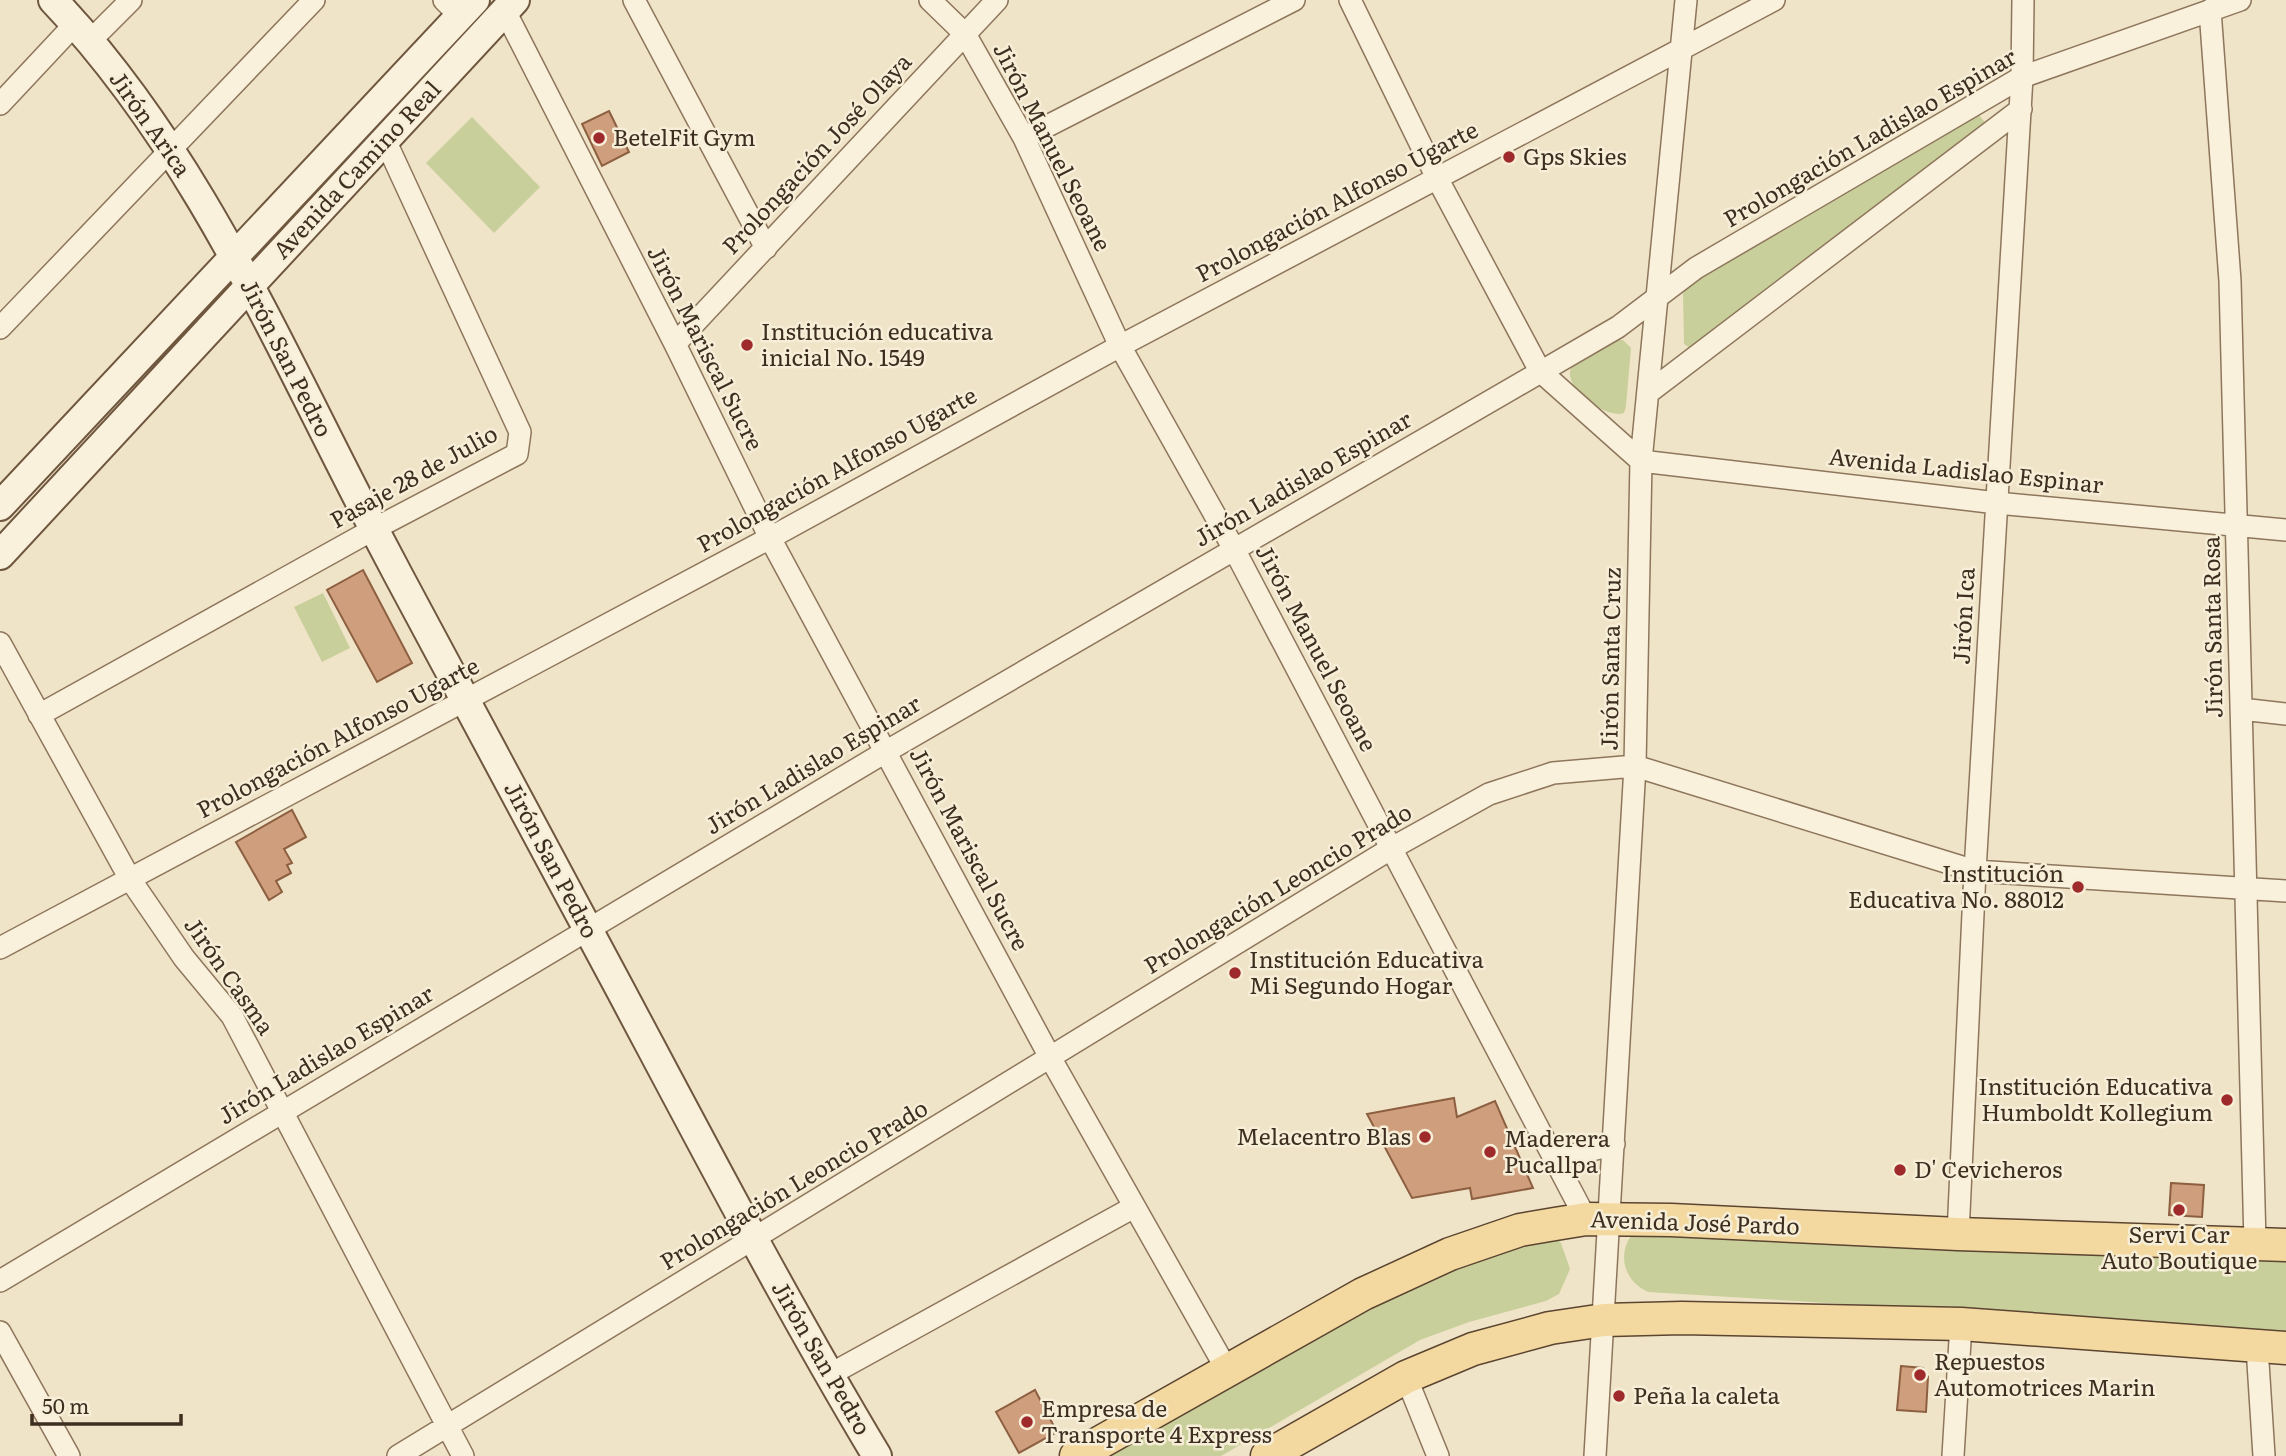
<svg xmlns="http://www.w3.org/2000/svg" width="2286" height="1456" viewBox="0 0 2286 1456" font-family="Literata,serif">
<rect width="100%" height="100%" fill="#f0e4c8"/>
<path fill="#c9cf9b" d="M1976,112l9,10 -2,6 -282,217 -11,3 -6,-4 -1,-51 10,-12z
M472,117l68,70 -46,46 -68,-70z
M1616,340h7l8,8 -5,58 -2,7c-17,7 -62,-25 -53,-45z
M323,593l27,55 -28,14 -28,-55z
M1636,1229l650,32v70l-638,-39c-26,-12 -32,-41 -12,-63z
M1554,1235l7,8 9,26 -11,25 -13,7 -77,21 -49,18 -199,116h-129l283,-162z"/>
<path fill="#cf9f7d" stroke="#8d5f41" stroke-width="2" d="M609,111l20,41 -27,14 -20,-42z
M363,570l49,93 -35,19 -50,-92z
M292,810l14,27 -22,12 8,14 -5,2 4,8 -15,8 6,11 -13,8 -33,-58z
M1454,1098l3,19 38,-16 38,87 -61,11 -2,-11 -58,10 -45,-84z
M2171,1183l33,2 -2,32 -33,-2z
M1901,1366l22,2 5,9 -2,35 -29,-2z
M1035,1390l22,42 -38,21 -23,-41z"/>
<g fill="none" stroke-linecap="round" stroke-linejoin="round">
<g stroke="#8d765c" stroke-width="24">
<path id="street" d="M444,0l16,16
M634,0l132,248
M930,0l35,34 59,104 96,208 114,203 352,670
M1350,0l87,178 103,193 101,90 356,42 289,27
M2210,10l20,271 25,962
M505,11l170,333 95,194 281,521 176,311
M90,41l41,-41
M0,104l75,-80
M1024,138l270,-138
M0,328l314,-328
M675,344l322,-344
M1648,393l373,-284
M0,643l130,236 54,79 48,58 231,440
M2241,709l45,5
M39,715l335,-186 143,-75 3,-22 -135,-292
M0,948l770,-410 350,-192 654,-346
M1555,1160l59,-16
M1958,1234l17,-363 47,-794 1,-77
M0,1281l887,-530 731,-424 78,-59 326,-191 218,-77
M0,1332l69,124
M2257,1347l7,109
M829,1375l305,-168
M1406,1377l32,79
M398,1456l994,-608 97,-54 64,-21 82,-7 340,105 311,20
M1595,1456l40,-690 6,-305 45,-461
M1953,1456l8,-132"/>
</g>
<g stroke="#6f573f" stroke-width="32">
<path id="secondary" d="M53,0c144,151 226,348 322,531 81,154 164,307 246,460 83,156 165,313 256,465
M0,506l475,-506
M0,555l515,-555"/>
</g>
<g stroke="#5b4430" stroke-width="35">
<path id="primary" d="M1076,1456l287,-162 87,-40 70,-24 35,-6 31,-5 85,1 287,14 328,11
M1267,1456l139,-79 67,-28 77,-21 54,-8 78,-2 279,6 325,24"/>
</g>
<use href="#street" stroke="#faf1dc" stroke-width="21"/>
<use href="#secondary" stroke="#faf1dc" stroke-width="28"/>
<use href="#primary" stroke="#f3d9a0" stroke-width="32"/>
</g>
<g fill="#9e2a2b" stroke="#f7eed8" stroke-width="2.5">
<circle cx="599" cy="138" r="7"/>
<circle cx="1509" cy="157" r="7"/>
<circle cx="747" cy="345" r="7"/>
<circle cx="2078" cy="887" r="7"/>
<circle cx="1235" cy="973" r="7"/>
<circle cx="2227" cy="1100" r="7"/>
<circle cx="1425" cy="1137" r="7"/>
<circle cx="1490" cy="1152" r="7"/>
<circle cx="1900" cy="1170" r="7"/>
<circle cx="2179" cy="1210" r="7"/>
<circle cx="1920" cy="1375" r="7"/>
<circle cx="1619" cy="1396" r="7"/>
<circle cx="1027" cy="1422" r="7"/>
</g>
<g text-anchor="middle" stroke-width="5" stroke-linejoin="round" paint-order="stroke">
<g font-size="23" fill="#3d2e20" stroke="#f7eed8">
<text transform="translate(150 124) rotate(55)" y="8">Jirón Arica</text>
<text transform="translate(1870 138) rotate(-30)" y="8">Prolongación Ladislao Espinar</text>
<text transform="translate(1052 147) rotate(63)" y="8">Jirón Manuel Seoane</text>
<text transform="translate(817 154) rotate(-47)" y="8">Prolongación José Olaya</text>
<text transform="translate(357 170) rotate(-47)" y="8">Avenida Camino Real</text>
<text transform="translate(1337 202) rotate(-28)" y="8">Prolongación Alfonso Ugarte</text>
<text transform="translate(705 348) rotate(63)" y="8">Jirón Mariscal Sucre</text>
<text transform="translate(286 358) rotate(63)" y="8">Jirón San Pedro</text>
<text transform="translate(837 470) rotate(-29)" y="8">Prolongación Alfonso Ugarte</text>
<text transform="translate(1966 471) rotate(6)" y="8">Avenida Ladislao Espinar</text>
<text transform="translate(414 477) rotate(-29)" y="8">Pasaje 28 de Julio</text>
<text transform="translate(1303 479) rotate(-30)" y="8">Jirón Ladislao Espinar</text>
<text transform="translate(1964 616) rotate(-87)" y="8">Jirón Ica</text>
<text transform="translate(2213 627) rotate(-91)" y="8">Jirón Santa Rosa</text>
<text transform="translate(1316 648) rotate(62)" y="8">Jirón Manuel Seoane</text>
<text transform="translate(1611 659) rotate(-89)" y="8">Jirón Santa Cruz</text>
<text transform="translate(338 738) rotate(-28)" y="8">Prolongación Alfonso Ugarte</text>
<text transform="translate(813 765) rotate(-31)" y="8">Jirón Ladislao Espinar</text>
<text transform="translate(969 849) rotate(62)" y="8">Jirón Mariscal Sucre</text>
<text transform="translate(551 860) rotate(62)" y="8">Jirón San Pedro</text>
<text transform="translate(1278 889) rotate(-31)" y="8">Prolongación Leoncio Prado</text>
<text transform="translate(229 976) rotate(55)" y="8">Jirón Casma</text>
<text transform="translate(326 1055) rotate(-31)" y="8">Jirón Ladislao Espinar</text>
<text transform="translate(794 1185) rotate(-31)" y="8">Prolongación Leoncio Prado</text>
<text transform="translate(1695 1223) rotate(2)" y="8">Avenida José Pardo</text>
<text transform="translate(821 1358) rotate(60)" y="8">Jirón San Pedro</text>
</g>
<g font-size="23" fill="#3d2e20" stroke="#f7eed8" text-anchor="start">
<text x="613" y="146">BetelFit Gym</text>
<text x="1523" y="165">Gps Skies</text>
<text x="761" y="340">Institución educativa<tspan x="761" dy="26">inicial No. 1549</tspan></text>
<text x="2064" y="882" text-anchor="end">Institución<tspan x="2064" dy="26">Educativa No. 88012</tspan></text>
<text x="1249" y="968">Institución Educativa<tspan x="1249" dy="26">Mi Segundo Hogar</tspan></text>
<text x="2213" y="1095" text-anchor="end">Institución Educativa<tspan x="2213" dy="26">Humboldt Kollegium</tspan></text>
<text x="1411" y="1145" text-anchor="end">Melacentro Blas</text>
<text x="1504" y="1147">Maderera<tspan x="1504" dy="26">Pucallpa</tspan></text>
<text x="1914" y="1178">D' Cevicheros</text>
<text x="2179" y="1243" text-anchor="middle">Servi Car<tspan x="2179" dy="26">Auto Boutique</tspan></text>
<text x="1934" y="1370">Repuestos<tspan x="1934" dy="26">Automotrices Marin</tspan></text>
<text x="1633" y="1404">Peña la caleta</text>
<text x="1041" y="1417">Empresa de<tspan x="1041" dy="26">Transporte 4 Express</tspan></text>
</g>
</g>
<path d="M32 1414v10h149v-10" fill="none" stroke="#3d2e20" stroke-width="3.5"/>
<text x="42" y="1414" font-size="21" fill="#3d2e20" stroke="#f7eed8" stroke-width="5" paint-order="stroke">50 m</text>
</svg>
